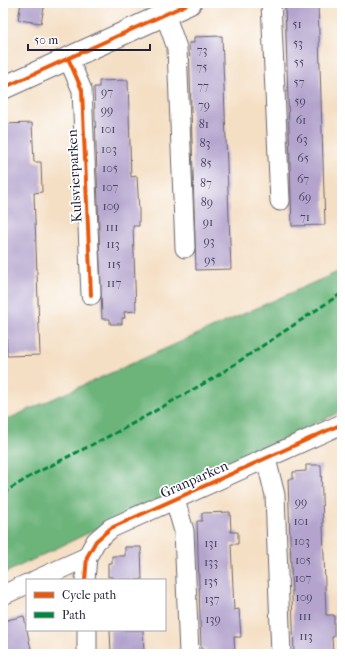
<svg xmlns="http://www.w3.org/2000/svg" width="345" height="657" viewBox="0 0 345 657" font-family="'IM FELL French Canon',serif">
<rect width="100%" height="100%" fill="#fff"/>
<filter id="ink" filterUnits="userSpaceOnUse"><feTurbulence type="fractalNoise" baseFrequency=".025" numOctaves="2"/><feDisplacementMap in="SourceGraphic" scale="8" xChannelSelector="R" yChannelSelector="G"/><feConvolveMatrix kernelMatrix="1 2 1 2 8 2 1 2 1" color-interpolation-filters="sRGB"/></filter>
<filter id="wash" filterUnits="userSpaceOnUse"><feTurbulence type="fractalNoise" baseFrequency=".012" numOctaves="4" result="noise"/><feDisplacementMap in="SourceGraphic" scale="16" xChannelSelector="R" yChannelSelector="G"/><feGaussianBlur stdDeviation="0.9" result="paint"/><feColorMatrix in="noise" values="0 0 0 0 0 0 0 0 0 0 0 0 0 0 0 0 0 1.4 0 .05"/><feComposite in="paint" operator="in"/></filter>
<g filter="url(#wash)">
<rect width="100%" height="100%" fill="#f4dfc4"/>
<path fill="#6cb47a" stroke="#476b5a" d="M342,270v141l-339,163v-153z"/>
<g id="blocks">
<path fill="#b4a4cd" d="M21,3h24l-4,20 -23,-3z
M285,3h33l7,222 -33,1z
M222,36l9,233 -35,1 -7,-227h5v-6z
M128,80l3,97 6,-1 2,35v15h-6l3,85 -12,1 1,6h-3v6h-12v-5h-8l-8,-232h5v-6z
M32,123l2,39h7l1,30 -8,1 6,162 -33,1 -4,-111v-121z
M306,465h15l5,150h8v22h-2l1,17h-39l-6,-175h5v-7l13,-1z
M230,512l1,20h7v12h-7l3,66 5,-1 2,28h-7l1,17h-29v-5h-5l-4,-128h5v-8z
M125,547h16l1,33h-29l-1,-3h-4v-14h4v-7h13z
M24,616l8,38h-29v-33z
M110,630h33l1,24h-33z"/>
</g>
</g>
<g filter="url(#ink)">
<use href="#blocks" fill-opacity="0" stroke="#6c646b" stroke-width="1"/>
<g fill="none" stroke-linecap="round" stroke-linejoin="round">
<g stroke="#6c646b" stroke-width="21">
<path id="minor" d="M271,3l9,198
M165,14l12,34 8,200
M68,58l14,32 9,205
M266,459l9,36 6,159
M175,500l9,31 5,123
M36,580l51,-23
M85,580l2,-23 9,-16 15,-13 231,-104
M3,595l24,-11
M87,630v24"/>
</g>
<g stroke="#6c646b" stroke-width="24">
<path id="tertiary" d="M3,88l187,-85"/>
</g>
<use href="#minor" stroke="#fff" stroke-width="19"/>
<use href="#tertiary" stroke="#fff" stroke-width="22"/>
<path stroke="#00873e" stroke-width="3" stroke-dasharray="6 3" stroke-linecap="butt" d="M3,493l33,-20 87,-44 94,-53 125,-83"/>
<g stroke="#fff" stroke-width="6">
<path id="cycleway" d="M68,58l14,32 9,205
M3,88l187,-85
M85,580l2,-23 9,-16 15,-13 231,-104"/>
</g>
<use href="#cycleway" stroke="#e8590c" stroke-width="4"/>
</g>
</g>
<g text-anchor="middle" stroke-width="3.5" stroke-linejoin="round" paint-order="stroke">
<g font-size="12" fill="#464260">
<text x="297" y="28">51</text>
<text x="298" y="47">53</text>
<text x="202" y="54">73</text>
<text x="299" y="66">55</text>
<text x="202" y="71">75</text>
<text x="299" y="86">57</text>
<text x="203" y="90">77</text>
<text x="107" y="96">97</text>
<text x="300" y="105">59</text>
<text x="204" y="109">79</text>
<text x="107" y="114">99</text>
<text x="301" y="124">61</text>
<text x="204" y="128">81</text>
<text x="108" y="133">101</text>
<text x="302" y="143">63</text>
<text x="205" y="147">83</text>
<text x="109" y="153">103</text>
<text x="303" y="162">65</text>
<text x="206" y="167">85</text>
<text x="110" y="172">105</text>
<text x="303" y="183">67</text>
<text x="206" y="187">87</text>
<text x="110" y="191">107</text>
<text x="305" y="201">69</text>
<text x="207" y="206">89</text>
<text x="111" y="210">109</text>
<text x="305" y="221">71</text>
<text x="208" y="226">91</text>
<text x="112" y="231">111</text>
<text x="209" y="245">93</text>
<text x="113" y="248">113</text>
<text x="210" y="264">95</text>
<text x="114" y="268">115</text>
<text x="114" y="287">117</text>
<text x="301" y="506">99</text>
<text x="301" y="525">101</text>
<text x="302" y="545">103</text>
<text x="211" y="547">131</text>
<text x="303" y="564">105</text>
<text x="211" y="566">133</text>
<text x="303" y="582">107</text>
<text x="211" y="585">135</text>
<text x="304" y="601">109</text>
<text x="212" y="603">137</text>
<text x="305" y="620">111</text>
<text x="213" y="623">139</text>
<text x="306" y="640">113</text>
</g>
<g font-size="14" fill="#22223b" stroke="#fff">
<text transform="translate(74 176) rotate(-93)" y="5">Kulsvierparken</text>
<text transform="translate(194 479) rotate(-24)" y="5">Granparken</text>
</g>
</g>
<rect width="345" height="657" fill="none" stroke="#fff" stroke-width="16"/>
<rect x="26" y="579" width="140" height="52" fill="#ffffff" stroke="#a7a7b1"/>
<rect x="34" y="592" width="20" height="6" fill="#e8590c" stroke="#a7a7b1"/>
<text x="62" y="599" font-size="12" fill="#22223b">Cycle path</text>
<rect x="34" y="612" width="20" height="6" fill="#00873e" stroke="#a7a7b1"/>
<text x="62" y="619" font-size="12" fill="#22223b">Path</text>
<path d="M28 44v6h122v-6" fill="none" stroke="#22223b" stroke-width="2"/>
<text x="34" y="44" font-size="12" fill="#22223b" stroke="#ffffff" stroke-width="3" paint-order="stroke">50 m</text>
</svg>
